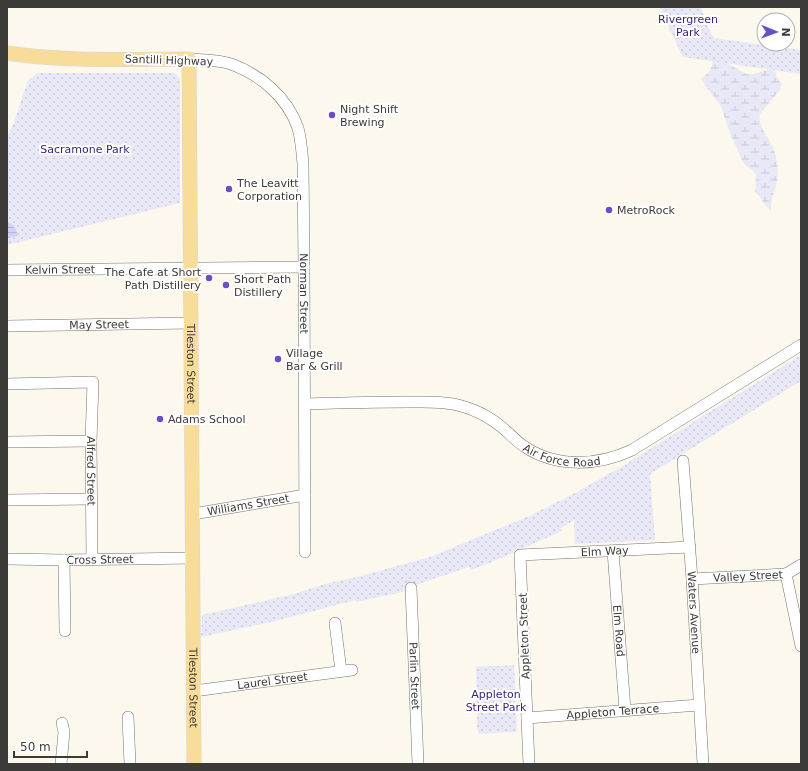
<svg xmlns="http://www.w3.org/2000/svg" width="808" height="771" viewBox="0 0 808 771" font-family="'DejaVu Sans',sans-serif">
<defs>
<pattern id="wetland-marsh" width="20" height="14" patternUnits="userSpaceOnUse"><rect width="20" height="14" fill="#e9e8f6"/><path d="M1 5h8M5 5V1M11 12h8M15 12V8" fill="none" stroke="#c9c8d4"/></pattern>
<pattern id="park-dots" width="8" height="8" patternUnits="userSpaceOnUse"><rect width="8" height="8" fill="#e9e8f6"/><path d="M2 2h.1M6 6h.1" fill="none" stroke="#c9c8d4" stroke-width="1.8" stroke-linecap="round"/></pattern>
<pattern id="water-rules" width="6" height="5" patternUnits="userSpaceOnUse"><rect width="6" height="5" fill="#d4d2f4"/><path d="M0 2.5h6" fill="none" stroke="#b7b5d2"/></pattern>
</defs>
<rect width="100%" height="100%" fill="#fdf8ee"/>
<path fill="url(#wetland-marsh)" d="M713,55l33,19h9l10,-4h5l5,1 2,6 5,7 -2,6 -20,24c-3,12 10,24 14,36 3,9 5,22 3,31 -2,10 -7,19 -6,30l-6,-6 -7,-11 -3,-2 1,-17 -4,-5 -8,-6 -2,-4 -7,-16 -4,-8 -10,-29 -3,-5 -11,-14 -6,-9 8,-7 3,-7z"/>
<path fill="url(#park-dots)" d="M659,7h42l8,22 5,9 87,12v24l-118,-17z
M38,73h136l3,2 3,4v124l-173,42v-109l6,-11 15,-45z
M801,355v26l-151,93 5,66 -80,4 -1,-23 2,-2 -15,9 1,3c-30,13 -60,28 -91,39l-2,-3 -54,18 -13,7 -46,10 -1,-2 -79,21 -75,16 1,-22 92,-21 31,-10 32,-7 73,-20 97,-40 48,-24 46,-26z
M514,665l3,67 -38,2 -2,-5 -1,-62h-2z"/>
<path fill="url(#water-rules)" d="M7,222c7,2 9,7 11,14l-11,2z"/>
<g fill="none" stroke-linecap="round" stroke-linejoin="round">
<g stroke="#767269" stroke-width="12">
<g id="minor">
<path id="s1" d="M189,59c12,1 30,1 42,5 30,11 56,33 67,64 3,11 4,24 5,36l1,103 1,285"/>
<path id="s2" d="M7,270l297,-3"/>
<path id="s3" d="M7,326l184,-3"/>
<path id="s4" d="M7,384l86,-2 -2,59 1,118"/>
<path id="s5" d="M305,404c34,-1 68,-2 103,-2 15,0 30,-1 45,2 20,4 36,12 51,25 7,6 13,13 21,18 32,21 73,19 107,3l169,-105"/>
<path d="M7,442l84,-1"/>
<path id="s6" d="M683,461l9,118 11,185"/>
<path d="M7,500l84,-1"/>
<path id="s7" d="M193,514l112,-19"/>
<path id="s8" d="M613,551l12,159"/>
<path id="s9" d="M7,559l57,1 129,-2"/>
<path d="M64,560l1,71"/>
<path d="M786,574l15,72"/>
<path id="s10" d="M692,579l94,-5 15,-9"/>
<path id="s11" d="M411,588l7,176"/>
<path d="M335,623l6,48"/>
<path id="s12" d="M194,691l158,-21"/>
<path d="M128,717l2,47"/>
<path id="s13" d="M527,718l172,-13"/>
<path d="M61,764l3,-32 -2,-9"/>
<path id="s14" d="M529,764l-9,-209 170,-8"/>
</g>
</g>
<g stroke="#d8d8d7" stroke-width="15">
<g id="major">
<path id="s15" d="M7,53c60,9 121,6 182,6l5,705"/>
</g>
</g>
<use href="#minor" stroke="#fff" stroke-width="11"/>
<use href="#major" stroke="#f7dc9a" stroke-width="14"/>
</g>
<g fill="#694ec7" stroke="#fff" stroke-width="1.5">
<circle cx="332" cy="115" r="4"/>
<circle cx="229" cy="189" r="4"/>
<circle cx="609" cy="210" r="4"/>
<circle cx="209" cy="278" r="4"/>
<circle cx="226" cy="285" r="4"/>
<circle cx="278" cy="359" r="4"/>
<circle cx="160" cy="419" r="4"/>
</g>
<g text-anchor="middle" stroke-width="4" stroke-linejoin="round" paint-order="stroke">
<g font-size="11" fill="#381e7c" stroke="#fff">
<text x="688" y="23">Rivergreen<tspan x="688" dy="13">Park</tspan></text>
<text x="85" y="153">Sacramone Park</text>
<text x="496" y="698">Appleton<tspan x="496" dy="13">Street Park</tspan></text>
</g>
<g font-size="11" fill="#3d3b37" stroke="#fff">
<text transform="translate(169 60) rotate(2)" y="4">Santilli Highway</text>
<text dy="4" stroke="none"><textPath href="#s2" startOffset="53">Kelvin Street</textPath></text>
<text dy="4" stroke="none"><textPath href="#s1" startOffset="304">Norman Street</textPath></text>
<text dy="4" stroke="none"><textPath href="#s3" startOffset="92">May Street</textPath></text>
<text dy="4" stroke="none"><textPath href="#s15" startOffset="487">Tileston Street</textPath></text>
<text dy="4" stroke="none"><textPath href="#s5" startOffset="272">Air Force Road</textPath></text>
<text dy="4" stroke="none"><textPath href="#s4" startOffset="175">Alfred Street</textPath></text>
<text dy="4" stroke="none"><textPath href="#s7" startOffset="56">Williams Street</textPath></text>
<text dy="4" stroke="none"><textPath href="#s14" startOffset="294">Elm Way</textPath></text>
<text dy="4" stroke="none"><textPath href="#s9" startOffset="93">Cross Street</textPath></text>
<text dy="4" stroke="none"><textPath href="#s10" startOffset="56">Valley Street</textPath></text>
<text dy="4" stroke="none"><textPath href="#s6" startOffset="152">Waters Avenue</textPath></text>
<text dy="4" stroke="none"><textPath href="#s8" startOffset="80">Elm Road</textPath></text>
<text transform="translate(524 636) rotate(-92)" y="4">Appleton Street</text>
<text dy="4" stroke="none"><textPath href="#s11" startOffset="88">Parlin Street</textPath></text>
<text dy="4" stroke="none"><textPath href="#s12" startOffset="79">Laurel Street</textPath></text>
<text dy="4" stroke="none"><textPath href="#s15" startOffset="811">Tileston Street</textPath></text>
<text dy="4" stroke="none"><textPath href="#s13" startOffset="86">Appleton Terrace</textPath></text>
</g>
<g font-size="11" fill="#3d3b37" stroke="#fff" text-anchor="start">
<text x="340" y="113">Night Shift<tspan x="340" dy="13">Brewing</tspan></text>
<text x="237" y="187">The Leavitt<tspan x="237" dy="13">Corporation</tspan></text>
<text x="617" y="214">MetroRock</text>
<text x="201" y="276" text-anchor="end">The Cafe at Short<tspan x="201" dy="13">Path Distillery</tspan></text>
<text x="234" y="283">Short Path<tspan x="234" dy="13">Distillery</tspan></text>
<text x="286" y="357">Village<tspan x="286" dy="13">Bar &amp; Grill</tspan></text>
<text x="168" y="423">Adams School</text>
</g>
</g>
<rect width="808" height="771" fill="none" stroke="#3d3b37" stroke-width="16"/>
<g transform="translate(776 32) rotate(91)"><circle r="19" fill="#ffffff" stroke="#b1b1af"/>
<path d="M0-3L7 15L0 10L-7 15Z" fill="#694ec7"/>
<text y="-6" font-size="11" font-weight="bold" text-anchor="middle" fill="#3d3b37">N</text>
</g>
<path d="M14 751v6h73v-6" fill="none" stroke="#3d3b37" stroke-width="2"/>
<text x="20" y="751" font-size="12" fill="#3d3b37" stroke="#ffffff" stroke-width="3" paint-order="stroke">50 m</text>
</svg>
